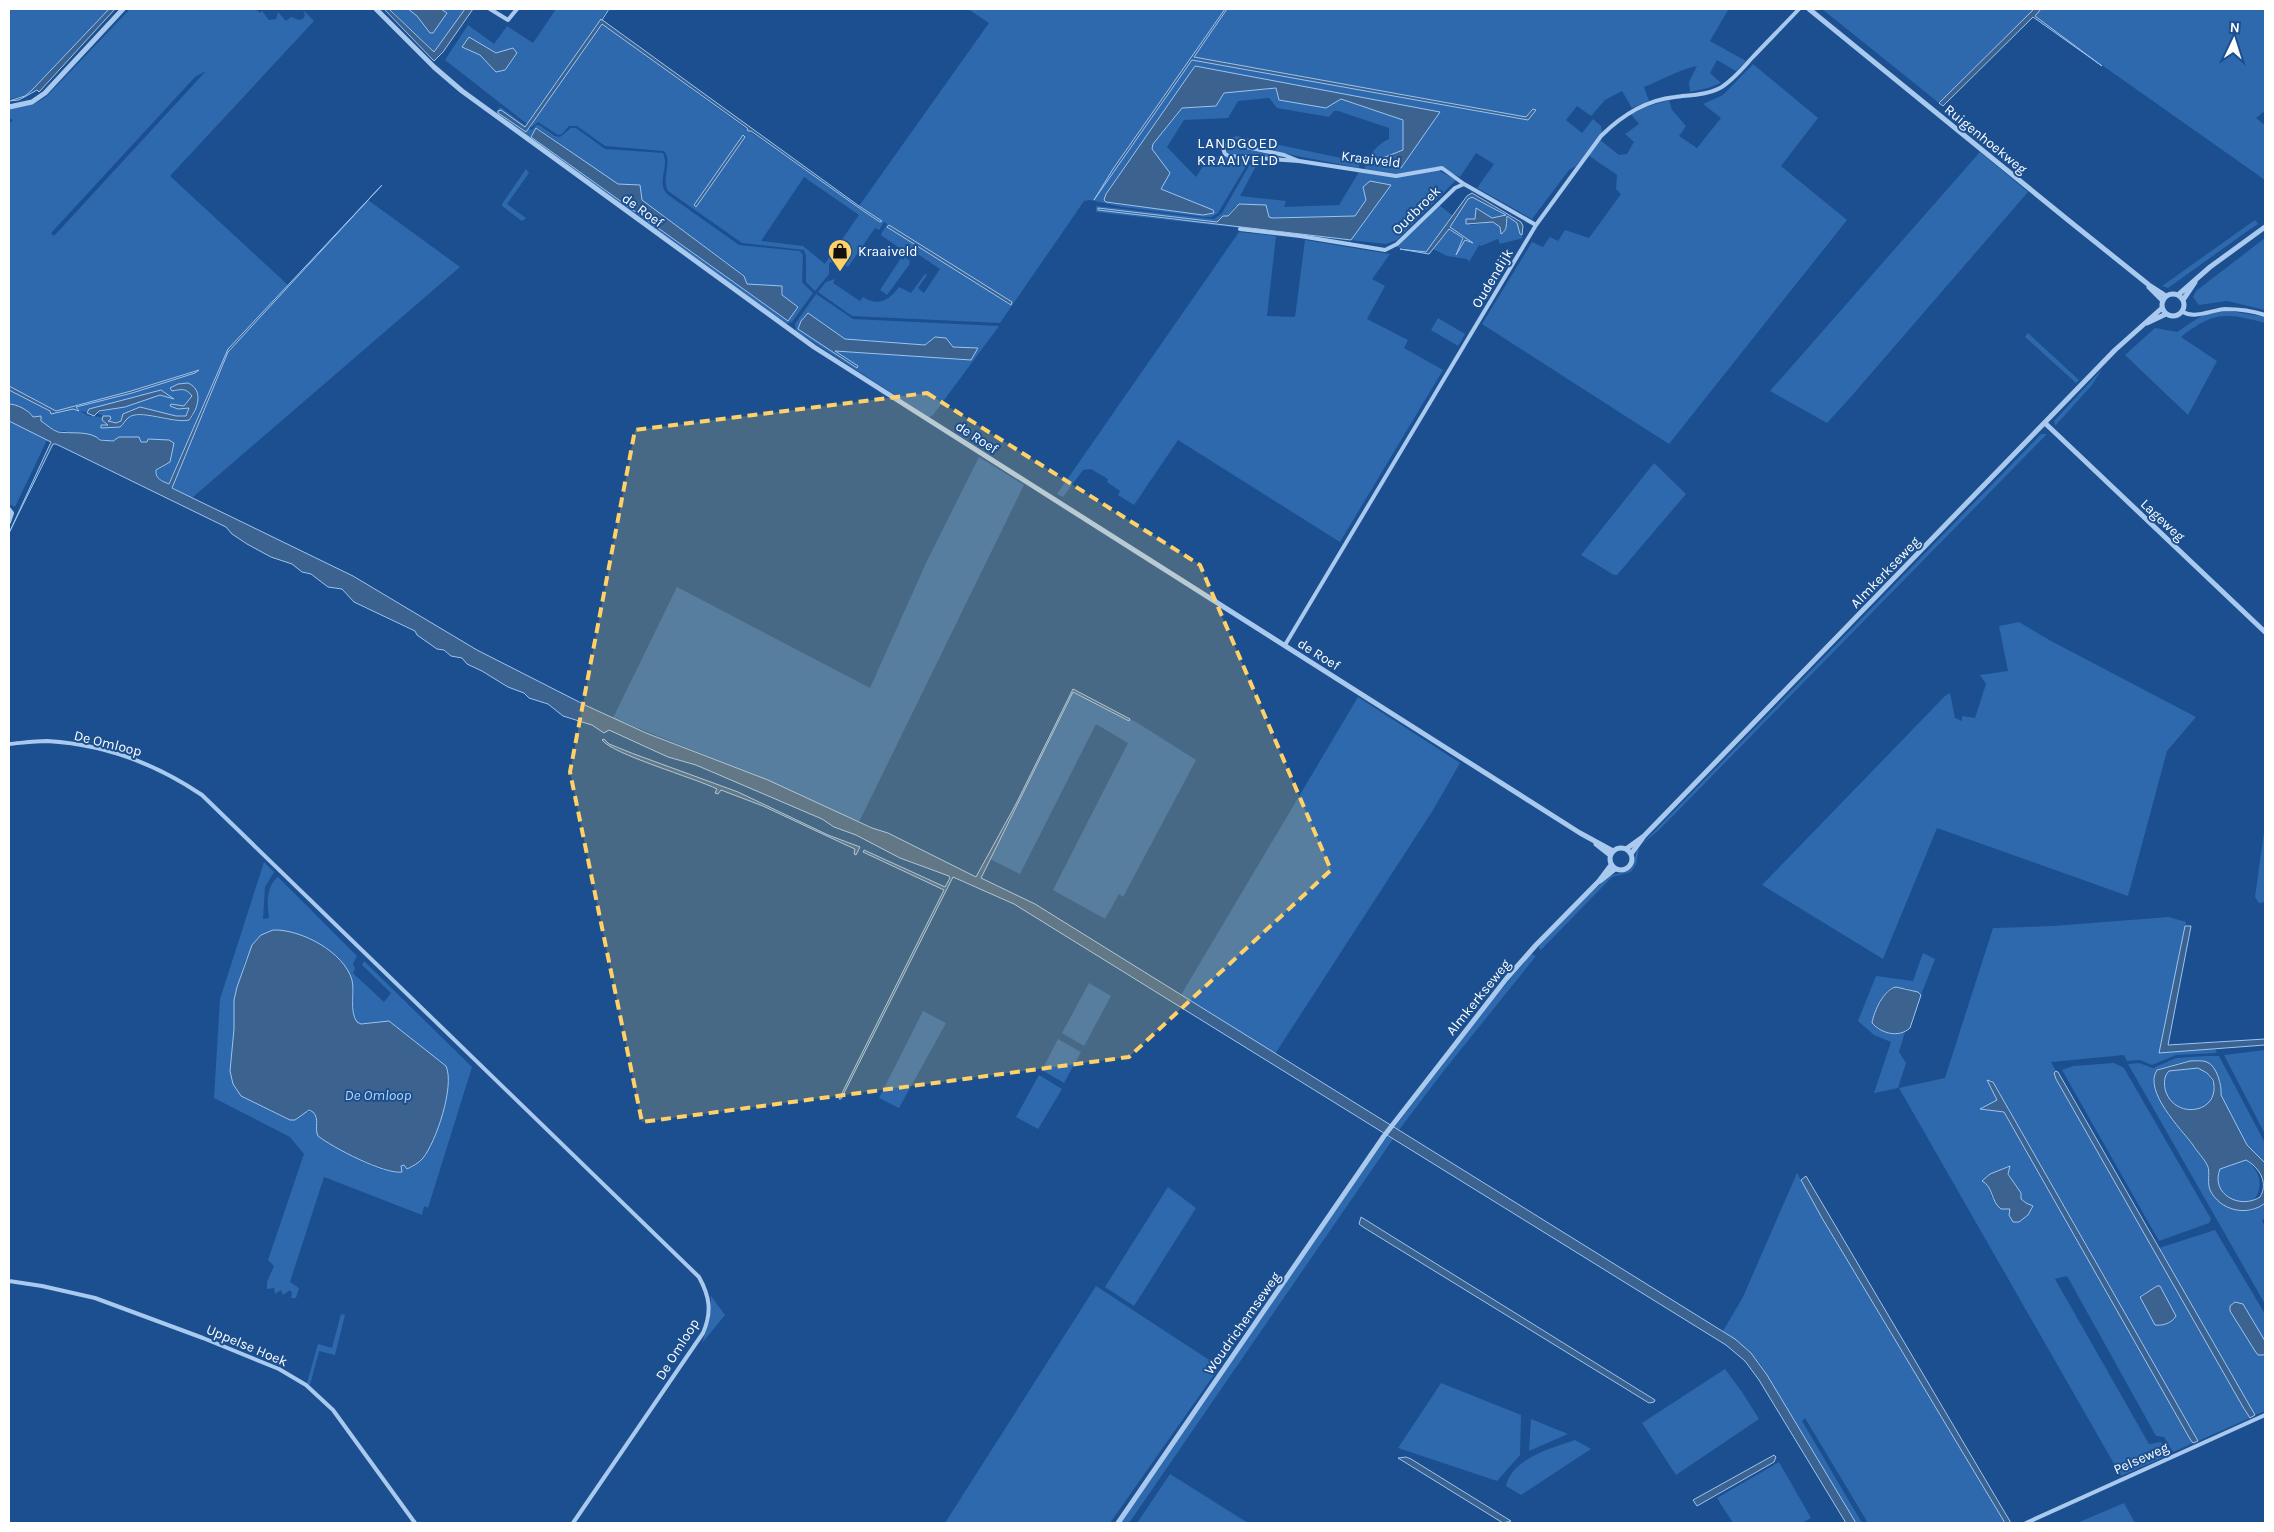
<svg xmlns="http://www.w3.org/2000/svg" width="2274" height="1532" viewBox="0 0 2274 1532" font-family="Karla,sans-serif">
<rect width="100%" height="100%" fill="#1b4f8f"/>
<path fill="#2e69ad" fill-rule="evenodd" d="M9,9h100l-77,81 -7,6 -15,3z
M130,9h125l5,4 2,-2 7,9 7,-1 2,-7 8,9 5,-4 8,3 4,-1 2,-4 -2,-5 11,11 -144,155 118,109 -61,67 -59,133 -11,-8 -1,-6 14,-9 4,-19 -33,-1 -3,-5h-19l-5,4 -43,-7 -6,-3h-8l-17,-10 1,-3 -8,-1c-4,-7 -17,-13 -24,-13v-14l41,21 1,3 22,-5 6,2 -3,-4 56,-14 63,-20 3,-3 -67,21 -76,20 -46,-25v-262l4,-4 -4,-2v-9l25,-5 12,-7zM206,71l-152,165 -3,-3 144,-156zM188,383l10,14 -4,18 -4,5c-22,5 -42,-10 -63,-2l-3,6 -23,3 8,-2 -7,-8 -13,-1 -9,-5 7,1 74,-22 13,9 -13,-4 -64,18 6,3h7l-3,5 9,2 5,-2 2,-7 17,-7 36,9h10l3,-8 -18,-2 3,-1 10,1 9,-9c-7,-9 -11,-8 -21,-6l6,-7z
M390,9h18l4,2 21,21 14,-19 -6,-4h24l-31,43z
M556,9h52l-81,115 -82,-64 23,-35 26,19 13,-18 26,17zM468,37l26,16h5l14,-5 4,6 -12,16 -9,2 -16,-17 -5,-2z
M968,9h257l-132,191 99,-140 335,60 8,-10 -2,-1 -7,8 -333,-60 34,-48h499l2,1 -18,31 36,20 -10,10 -19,-11 -7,13 11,10 -13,5 -18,4 -1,-10 8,-16c-19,4 -35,14 -53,21l5,14 -17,7 -10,-17 -17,9 -14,16 -14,-10 -11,14 16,13 11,-14 8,7 1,7 -26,33 -7,4 -37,49 -55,-31 17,-24 -18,-11 -16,24 -22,-10 -41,7 -32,-5c1,-11 12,-25 24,-30v-11l-51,-17h-4l-5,6 -52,-9 -8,-10 -31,3 -10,17 -44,2 -17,27 29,30 12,-19 3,2 12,-6 3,3 19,2 1,7 -28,47 -6,4h-7l-83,-10 -32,-7 -6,1 -84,122 -148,-7 -34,-24 8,-10 9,-3 -2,4 27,18 3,-4c16,10 26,3 36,-10l12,6 14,-19 2,1 -9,13 6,5 16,-24 -30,-20 -3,4 -25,-17 -1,-2 6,-10 -3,-2 -5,8 -4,-2 -27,39 -10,-7 -9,3v11l-14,17 -9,-9v-26l-2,-6 -62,-7 -74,-52c-7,-12 5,-30 -4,-40l-59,-5 -28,-20h-8l-7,8 -4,1 -20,-13 -6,5 -2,-1 72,-102 147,107 131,91 1,-2 -22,-14 130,-183zM1195,66l245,46 -50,55 -13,-3 26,-14 1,-30 -63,-21 -15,9 -50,-20 -52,5 -8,13 -34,2 -29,36 -1,5 9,40 52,21 -3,4 -100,-11 -4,-9zM743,135l2,2 -49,70 -2,-2zM804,177l55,38 -34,49 -22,-18 -42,-5zM887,225h2l123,78 -2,2z
M1822,9h212l-95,94z
M2041,9h224v102l-9,7 9,7v55l-203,-143 -28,-21z
M1753,64l65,54 -37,48 66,54 -178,224 -187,-120 50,-82 11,5 7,-10 8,4 7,-11 24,8 32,-44 -5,-5 1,-14 -29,-20 12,-15 19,15 8,-1 7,-12 -9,-8 14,-10 -8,-10 18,-8 20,-6 3,10 14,16 -7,10 18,12 24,-30 -18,-14 20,-9z
M500,107l26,19 -2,1 -23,-17 25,22 2,-4 4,2 4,-5h3l16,11 5,1 11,-9h5l29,21 58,4c7,13 -7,29 4,41l72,51 61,6 3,4 -1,27 11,11 -21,29 -6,2 -291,-210zM538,128l80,57h22l2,15 102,75 3,9 35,2 1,10 15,11 -10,14 -257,-184z
M1237,136l123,26 -1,6 -134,-26 1,-3z
M1230,146l46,9 9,4 -56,-5 -3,-3z
M1980,152l48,40 -179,207 -22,24 -57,-32z
M1255,160l3,1 -2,5 -16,30 46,5 -2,6 55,-2 20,-33c31,6 49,5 79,-2l18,10 -59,60 -11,4 -290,-32v-6l118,13 8,-6 28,-49zM1391,185l-40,55 -84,-12 -101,-9 -68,-10 119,13 11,-6 7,-10 37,12 83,-2 11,-16 -2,-10z
M526,169l3,4 -22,31 19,14 -4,3 -20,-15v-2z
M1472,197l34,18 -14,3 -14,-9h-3v10l-4,1 -1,5 23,-3 7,5 1,7 6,-9v-9l10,7 3,11 3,4 -23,6 -2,-5 -17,7 -2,-1 -10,17 -2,-3 -20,-3 -14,-7 16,-20 14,10 -7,16 8,-15 8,3 -22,-16 18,-28z
M368,200l92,67 -267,230h-5l-16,-10 56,-135z
M1439,205l14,11 -27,37 -29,-6z
M2255,220l3,4 -9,6 -81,58 -6,-2z
M1239,232l37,4 -9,80 28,1 10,-77 85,14 -18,25 13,7 -18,33 41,21 -4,8 39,22 -103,172 -162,-102 -44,65 -16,-10 2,-4 -13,-9 1,-3 -17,-10 -8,1 -20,27 -6,-3z
M2265,238v72l-38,-9 -28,4 -6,-8 3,-6z
M905,257l5,4 -1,4 -22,30 -7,-5 21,-32 2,2z
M816,294l37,25 146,7 -66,89 -4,2 -133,-86 -1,-7zM808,313l37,26 80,6 9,-8 12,1 7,9 25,1 -7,11 -137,-9 24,16 -1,2 -59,-39 3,-8z
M2219,311l17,1 29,5v6c-38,-10 -51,-12 -84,14l36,24 -29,54 -63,-60 30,-27 22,4 24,-16z
M1438,318l27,16 -7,12 -27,-16z
M2028,333l51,47 -3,3 -51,-46z
M2102,369l-10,16 -37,41 -1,-5z
M9,421l38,19 -32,67 -6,-3z
M2041,434h6l-388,396 -18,15z
M979,457l45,28 -165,337 -109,-49 -137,-55 64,-131 193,101 57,-127z
M1654,463l32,31 -69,81h-3l-33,-20z
M2019,622l32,19 145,76 -29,34 -39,145 -191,-68 -54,131 -121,-74 183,-189 5,-3 5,25 7,3v-5l13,2 11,-34 -6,-9 28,-4 -9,-45z
M1073,692l56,29 1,-2 6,3 60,38 -73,137 -4,-3 -14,25 -52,-29 75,-147 -32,-19 -76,150 -30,-15z
M1358,697l102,66 -27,47 -158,244 -94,-59z
M2265,825v77l-6,1 -4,-6z
M1639,848l-3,16 -5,8 -19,5 -71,73 -2,-2v-2c22,-24 45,-49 70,-69 7,-5 16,-2 22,-8 6,-6 2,-15 8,-21z
M264,862l10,10 -9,15 -2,32 6,-1c-2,-14 -3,-32 9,-41l79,79 -4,8 2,5 -2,4 3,3 28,26 7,-9 -29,-28 2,-4 108,106 -44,141 -4,-2 -2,9 -98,-38 -34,105 9,6 -3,10h-5l1,-5 -2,-3 -7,5 -2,-5 -6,4 -1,-6 -7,1v-7l7,-16 -6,-6 36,-106 -14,-17 -76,-39 6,-99zM279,930c27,3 62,21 72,48 5,14 0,29 4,43l6,3 28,-3 57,45c7,24 -9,76 -26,95l-19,5v6c-20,4 -60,-23 -79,-33 -10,-8 -1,-19 -9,-27h-7l-13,8 -6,-1 -46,-23 -8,-13 -3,-12 4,-42v-29l11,-39 12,-22 8,-6z
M2169,917l17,5 -27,130 56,-3 2,4 -41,2 -24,10 -12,-5 -13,1 -3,-6 -73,7 5,9 -1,1 1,7 194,339 -52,23 -206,-361 -5,1 11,19 -17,9 23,3 189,331 -20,9 -9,-15 -8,-1 -89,-160 -12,3 94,165 12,-2 7,13 -47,21 -222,-388 46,-10 48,-150 60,-2zM2008,1166c1,16 12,18 13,33l5,4 7,3 -5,9 -9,7 -9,-14 -18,-10 -5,-15 -5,-2 8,-7zM2157,1286h3l16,30 -21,9 -15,-29z
M1923,953l12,6 -14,36 -1,-2 -14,-5h-15c-9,5 -18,25 -19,36 9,8 21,12 33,8l-6,20 7,11 -8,25 -24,5 17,-51 -17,-7 -16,-14 18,-45 37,5z
M1531,954l5,2 -94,117 -43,57 -5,-2 91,-119z
M1089,983l22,13 -27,50 -22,-13z
M923,1011l23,12 -47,85 -20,-10z
M1058,1039l23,13 -17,31 -22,-13z
M2265,1050v84l-41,-79z
M2206,1056h13l46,87v20l-18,-18 -26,-50c1,-12 -4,-25 -14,-33l-19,-1 -30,8 -4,8 2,14 11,22 40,51 4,28 14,12 15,7h12l13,-8v16l-3,1 3,7v77l-137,-240 11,-1 14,5 23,-10z
M2114,1063l10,5 87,151 -2,4 -50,18 -97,-171 11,-4z
M2197,1068c14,4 25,24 11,36 -14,11 -36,5 -42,-11 -2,-8 -3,-16 2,-22z
M1039,1075l23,14 -24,40 -22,-12z
M1387,1136l6,3 -264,384h-9z
M2246,1160c28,19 9,62 -21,34 -8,-8 -9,-14 -5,-25z
M1797,1173l25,45 183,305h-137l-63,-105 -3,3 60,102h-6l-95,-158 -14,-16 -24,-18 20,-34z
M1168,1187l28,21 -62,98 -29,-19z
M2215,1230l50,84v27l-23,-38 -12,6 25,42 8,4 2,-1v57l-10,4 -96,-167z
M1096,1286l121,79 1,2 -2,5 -106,151h-165z
M711,1296l14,19 -23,28 8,-23z
M341,1314l4,1 -10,40 -16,-4 -9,34 -3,-2 11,-39 14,4z
M1725,1369l17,23 17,27 -83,56 -34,-52z
M1441,1383l80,32 -1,40 -23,26 -99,-33z
M1531,1419l37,15 -39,17z
M1575,1440l16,9 -70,46 -15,-9c6,-28 46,-38 69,-46z
M1779,1462l32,56 -9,5h-69l-16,-25z
M1170,1474l78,49h-111z
M2124,1503l11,20h-58z"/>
<path fill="#3c6290" stroke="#9cc4f0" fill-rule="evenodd" d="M109,9h6l-76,83 -2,-2 -18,10 -10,1 16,-5 7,-6z
M384,9h5l45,43 31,-43h8l-30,43 -9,9z
M408,9h33l6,4 -14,20h-3l-13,-17z
M1225,9h2l-33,48 332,60 7,-8 3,1 -8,10 -336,-60 -98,140 19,-31z
M2034,9h7l-6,7 67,50 -69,-49 -90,89 -4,-3z
M601,19l258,187 23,15 -2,1 -18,-12 -111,-79h-3l-1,-3 -145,-104 -76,108 -28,-19v-2l3,-1 24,17z
M469,37l27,16 17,-5 4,5 -12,17 -9,2 -16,-17 -18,-8z
M1195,66l245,46 -39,56 -24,-4 3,-5 23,-9v-30l-62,-21 -15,9 -47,-8 -3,-12 -52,5 -8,13 -34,2 -29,36 -1,5 18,24 -9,16 52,21 1,3 -11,2 -97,-13 -2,-2 2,-6z
M536,128l82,56 22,1 2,15 102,76 3,8 35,2v9l16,12 -10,14 -257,-184z
M743,135l2,2 -49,70 -2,-2z
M1370,181l21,4 -40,55 -253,-30v-2l119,14 6,-6h5l11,-12 27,1 3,12 3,1 83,-2 11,-16 -3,-13z
M382,185l-154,167 -56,136 181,88 124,74 110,56 59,27 122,47 104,48 16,5 88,44 40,-73 57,-115 57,30 -1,2 -56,-29 -92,186 54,26 700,435 16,14 16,22 89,148h-10l-87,-143 -14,-19 -19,-16 -712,-441 -61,-27 -112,222h-2l105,-209 -81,-38 1,-2 81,37 5,-9 -1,-2 -49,-18 -44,-23 -22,-8 -12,-8 -126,-54 -28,-8 -59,-27 -5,3 -12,-8 -29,-9 -15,-12 -19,-6 -5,-5 -16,-6 -26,-16 -15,-7 -5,-6 -11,-2 -7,-6 -7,-1 -20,-14 -2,-4 -61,-29 -12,-13 -14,-2 -17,-13 -9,-2 -10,-8 -21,-7 -24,-13 -15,-10 -6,-7 -170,-83h-3l-44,89 42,-91 -42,-21v-17c7,0 20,6 24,13l8,-1v5c5,3 11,9 17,11 12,2 33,-2 42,8l13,1 6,-4h20l2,5h6l1,-3 21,1 5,3 -4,19 -14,8c-1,9 6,11 13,14l59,-135z
M1472,193l49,29 2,4 -1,9 -2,-1 -3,-11 -10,-7c-1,7 1,14 -6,18l-1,-7 -7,-5 -27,2v-5h9l1,-11 16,10 14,-3 -34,-18 -4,2 -18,28 23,16 -8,-3 -9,15 7,-17 -14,-9 -20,25 -29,-5 26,3 41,-56z
M889,225l123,77 -1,3 -124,-78z
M808,313l37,26 80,6 10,-8 11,1 7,9 25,1 -7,12 -136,-9 23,15 -1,2 -59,-39 3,-8z
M199,370l-4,3 -63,20 -56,14 3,4 -6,-2 -22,5 -1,-3 -41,-21v-4l47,25 75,-20z
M188,383c16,7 10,26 1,37 -16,4 -50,-12 -61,-2 -3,2 -4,6 -8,9l-19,1v-3h7l-6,-5 1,-4h7l1,3 -3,2 8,2 5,-2 2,-7 17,-7 36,9h10l3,-8 -11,1 -8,-3 1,-2 13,2 8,-10c-6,-8 -10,-7 -20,-5l-2,-3 8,-4z
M161,390l13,9 -14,-4 -35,12 -26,4 -5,5 -7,-3 2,-4z
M604,739l5,5 25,10 104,38 90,43 32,12 -4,8 -2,-1 1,-5 -11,-5 -81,-38 -42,-16 -3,4 -3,-1 2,-4c-22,-11 -105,-35 -115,-49z
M2185,926h6l-23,119 97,-6v6l-106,8z
M273,930c28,-1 71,22 79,50 3,13 -3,31 5,42l4,2 28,-3 57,45c9,20 -10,76 -23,92 -4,5 -10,8 -16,11l-3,-4 -3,1 1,6c-17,3 -70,-25 -84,-36 -4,-8 2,-17 -5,-24l-4,-2 -14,10h-5l-49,-24 -8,-12 -3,-13 4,-42v-29l3,-13 15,-42 9,-10z
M1896,987l22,5 3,3 -11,33c-11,10 -28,6 -38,-5 2,-12 12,-34 24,-36z
M2190,1061c5,0 12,-1 17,1 10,4 15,24 14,33l26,50 18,18v40c-17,14 -45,8 -55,-13 -3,-8 0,-15 -2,-23 -3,-8 -11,-15 -15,-22 -12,-16 -50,-54 -36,-75zM2198,1068l9,5 6,7c9,34 -40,41 -48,9 -1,-7 -1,-13 4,-18zM2246,1160c13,7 23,23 14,37 -20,13 -50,-3 -40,-28z
M2056,1071l2,1 197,343 -5,3 -7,-11 -187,-328 -2,-6z
M1987,1080l6,2 205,359 -5,2 -3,-4 -186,-327 -24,-3 17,-9z
M2010,1166l-2,8 13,19v6l5,4 7,3 -5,9 -9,7h-6l-4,-7 1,-6h-9c-10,-7 -8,-23 -19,-28l8,-7z
M1806,1176l205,347h-6l-183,-305 -21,-38z
M1361,1217l294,183 -1,2 -5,1 -286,-176 -4,-3z
M2157,1286h3l16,30c-4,7 -13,10 -21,9l-15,-28z
M2235,1302l8,2 22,37v13l-2,1h-5l-3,-4 -25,-40v-5z
M1774,1455l2,2 -2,5 -77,44 -4,-6z
M1406,1457l5,2 100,62 -8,2 -105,-65z"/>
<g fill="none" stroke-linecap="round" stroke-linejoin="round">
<path stroke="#9cc4f0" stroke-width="1" d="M602,20l7,-11"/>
<path stroke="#a9c9ee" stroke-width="4" d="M490,9l18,11 9,-11
M1299,161l-15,-6 -56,-12 -5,5 2,6 4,2 70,5 97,15 46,-8 22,16
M1240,229l60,7 85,14 12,-6 58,-56 9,-4 72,41
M2183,312c12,7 29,-2 42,-3 13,0 28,2 40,6
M9,509l3,4 -3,9
M1285,645l251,-420 65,-89c20,-20 46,-36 74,-39 15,-2 32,-2 45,-9 12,-7 22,-19 31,-29 16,-17 32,-33 48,-50
M9,744c12,-1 26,-3 38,-3 56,3 109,23 155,54l497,482c11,20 13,35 4,56l-130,190
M9,1281l33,5 53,12 108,40 76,31 27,16 27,25 82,113
M2026,1523l239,-108"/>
<path stroke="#a9c9ee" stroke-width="5" d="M376,9l58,58 28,24 352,256 766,486 33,18
M1809,9l259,211 81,65 17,11
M9,107l23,-5 13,-9 78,-84
M2149,287l14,14
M2162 305a11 11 0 1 1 22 0a11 11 0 1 1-22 0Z
M2178,295l32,-28 55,-40
M2183,300l12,-18
M2147,323l19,-9
M2046,424l219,208
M1644,836l471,-486 47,-42
M1596,844l14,11
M1610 859a11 11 0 1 1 22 0a11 11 0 1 1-22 0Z
M1626,849l18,-13 -13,18
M1600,881l15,-12
M1118,1523l266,-387 122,-157 30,-34 63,-64 12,-16"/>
</g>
<path fill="#ffd166" fill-opacity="0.2" stroke="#ffd166" stroke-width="4" stroke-dasharray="10 6" stroke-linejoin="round" d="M927,393l273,172 131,305 -202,187 -487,65 -72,-350 65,-342z"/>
<defs>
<g id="shop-pin" transform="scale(1.25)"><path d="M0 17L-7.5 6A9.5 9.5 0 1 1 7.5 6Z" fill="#ffd166" stroke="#1b4f8f"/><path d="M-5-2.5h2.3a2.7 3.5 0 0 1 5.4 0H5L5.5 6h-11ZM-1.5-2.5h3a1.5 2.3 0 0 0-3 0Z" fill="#111"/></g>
</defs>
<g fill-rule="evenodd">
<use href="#shop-pin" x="840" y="251"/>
</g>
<g text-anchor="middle" stroke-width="4" stroke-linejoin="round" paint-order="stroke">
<g font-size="14" fill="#fff" stroke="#1b4f8f">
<text transform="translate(1986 139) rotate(39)" y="5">Ruigenhoekweg</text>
<text transform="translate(1371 159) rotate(7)" y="5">Kraaiveld</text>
<text transform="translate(643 210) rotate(36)" y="5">de Roef</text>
<text transform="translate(1416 210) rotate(-45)" y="5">Oudbroek</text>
<text transform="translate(1492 278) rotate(-59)" y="5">Oudendijk</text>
<text transform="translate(977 437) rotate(33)" y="5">de Roef</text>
<text transform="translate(2163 520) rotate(43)" y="5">Lageweg</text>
<text transform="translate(1885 572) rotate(-46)" y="5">Almkerkseweg</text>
<text transform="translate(1319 654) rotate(32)" y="5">de Roef</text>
<text transform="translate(108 743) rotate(14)" y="5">De Omloop</text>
<text transform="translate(1478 997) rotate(-51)" y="5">Almkerkseweg</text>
<text transform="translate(1242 1323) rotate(-55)" y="5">Woudrichemseweg</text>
<text transform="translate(247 1345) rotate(23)" y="5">Uppelse Hoek</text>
<text transform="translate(677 1349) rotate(-58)" y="5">De Omloop</text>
<text transform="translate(2141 1458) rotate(-24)" y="5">Pelseweg</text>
</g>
<g font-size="14" fill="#fff" stroke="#1b4f8f" text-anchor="start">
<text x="858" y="256">Kraaiveld</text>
</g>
<g font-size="15" letter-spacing="1" fill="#fff" stroke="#1b4f8f">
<text x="1238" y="148">LANDGOED<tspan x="1238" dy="17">KRAAIVELD</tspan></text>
</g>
<g font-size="15" font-style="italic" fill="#b5d3f5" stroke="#1b4f8f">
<text x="378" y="1100">De Omloop</text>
</g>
</g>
<rect width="2274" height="1532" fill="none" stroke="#ffffff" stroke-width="20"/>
<g transform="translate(2234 40) rotate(4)" stroke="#1b4f8f" stroke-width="4" paint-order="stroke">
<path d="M0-4L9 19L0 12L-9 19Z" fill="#ffffff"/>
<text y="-8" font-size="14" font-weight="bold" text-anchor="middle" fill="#ffffff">N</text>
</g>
</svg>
